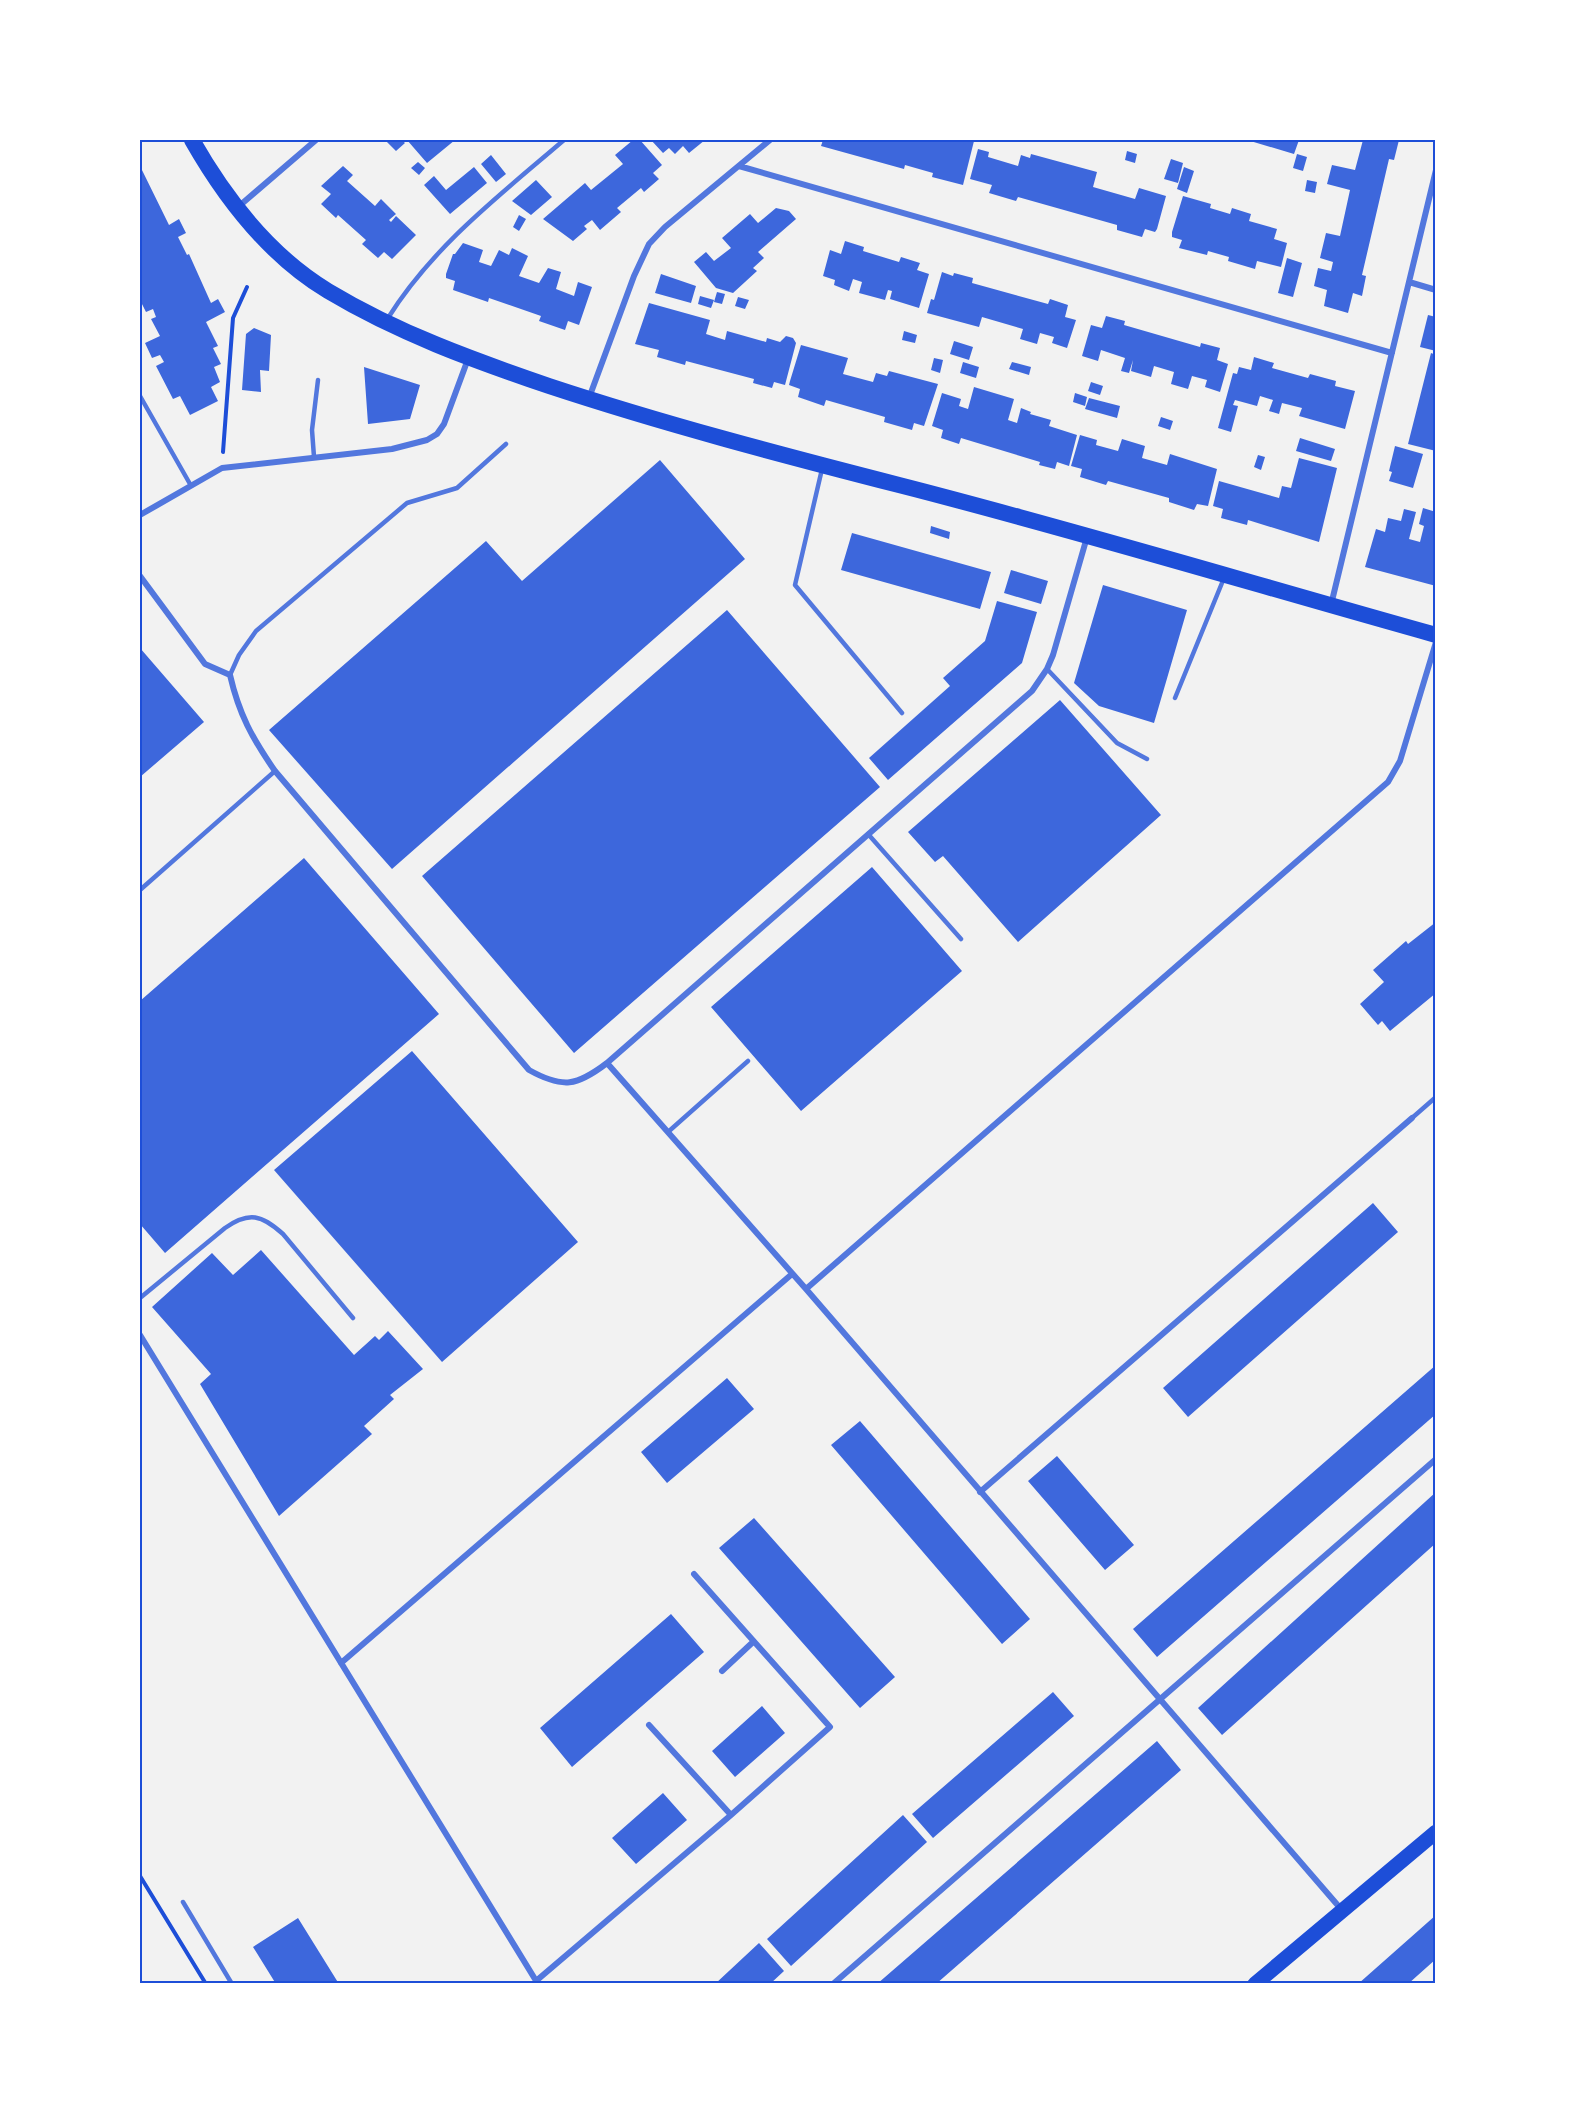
<svg xmlns="http://www.w3.org/2000/svg" width="1575" height="2123" viewBox="0 0 1575 2123" font-family="'Space Grotesk',sans-serif">
<rect width="100%" height="100%" fill="#f2f2f2"/>
<path fill="#3d67dc" d="M385,140h17l3,3 -9,8z
M407,140h48l-28,23z
M633,140h7l22,25 -9,8 6,6 -15,13 -3,-4 -24,20 4,4 -21,18 -8,-10 -8,6 3,3 -14,12 -30,-22 42,-36 6,7 32,-26 -8,-9z
M651,140h54l-16,13 -6,-7 -8,8 -6,-6 -6,5z
M823,140h144l7,1 -11,44 -31,-8 1,-4 -28,-8 -1,4 -83,-23z
M1247,140h52l-5,14z
M1363,140h36l-5,20 -5,-1 -27,116 4,1 -4,20 -9,-3 -5,20 -24,-7 3,-16 -13,-4 4,-18 13,3 2,-9 -13,-4 6,-25 14,3 10,-46 -23,-6 5,-19 23,5z
M978,149l11,3 -1,5 30,9 3,-11 9,3 1,-4 66,18 -4,15 42,12 4,-11 27,8 -9,33 -2,3 -10,-3 -3,8 -25,-7v-5l-99,-28 -2,4 -27,-8 3,-8 -22,-6z
M1127,151l10,3 -2,9 -10,-3z
M1297,154l10,3 -4,14 -10,-3z
M491,155l15,19 -10,8 -15,-18z
M1171,159l12,4 -5,20 -14,-4z
M418,162l7,6 -6,7 -8,-7z
M140,166l29,59 10,-6 7,14 -8,4 9,18 2,-1 22,49 7,-4 7,13 -19,10 12,24 -5,2 8,16 -7,3 6,15 -9,5 7,14 -28,14 -10,-19 -7,3 -17,-33 8,-4 -4,-7 -8,3 -7,-15 15,-7 -9,-17 5,-2 -3,-8 -7,3 -6,-12z
M343,166l10,9 -6,6 28,25 6,-7 15,15 -7,6 2,2 5,-6 20,19 -24,24 -8,-7 -6,6 -16,-14 4,-4 -28,-25 -2,3 -15,-14 10,-10 -10,-8z
M474,167l13,16 -37,31 -26,-29 10,-9 12,14z
M1184,167l10,4 -7,22 -10,-4z
M536,180l16,17 -21,18 -19,-14z
M1307,180l10,2 -2,11 -10,-2z
M1183,196l28,8 -1,4 20,6 2,-6 19,6 -2,7 28,8 -3,10 13,4 -6,24 -24,-6 -2,8 -27,-8 1,-4 -21,-6 -1,4 -28,-7 3,-8 -10,-3v-5z
M776,208l13,3 7,8 -38,33 6,6 -11,10 4,3 -24,22 -17,-5 -22,-26 12,-10 8,9 17,-13 -9,-10 28,-24 8,9z
M519,215l7,4 -7,12 -6,-4z
M845,241l19,6 -1,4 36,11 2,-5 19,6 -3,7 12,4 -10,34 -29,-9 2,-8 -4,-1 -3,10 -26,-7 3,-11 -9,-3 -4,12 -15,-6 1,-5 -12,-4 7,-26 11,4z
M463,243l20,7 -4,12 12,4 8,-16 10,5 3,-7 16,8 -9,20 20,7 9,-15 13,4 -5,17 18,7 4,-14 14,5 -13,38 -11,-4 -3,9 -26,-9 2,-5 -52,-18 -1,4 -35,-12 2,-9 -9,-3v-4l7,-20h2z
M1287,258l15,5 -9,34 -15,-4z
M942,272l11,4 1,-3 19,5 -1,5 76,21 2,-5 18,6 -3,12 11,3 -9,28 -15,-5 2,-6 -14,-4 -3,11 -17,-5 3,-10 -41,-12 -3,10 -52,-14 4,-14 3,1z
M661,274l35,12 -5,17 -36,-10z
M717,292l8,2 -3,10 -8,-2z
M700,296l14,4 -3,8 -13,-4z
M738,297l11,3 -4,9 -10,-3z
M649,303l61,17 -4,14 19,6 2,-9 39,11 1,-4 13,4 6,-6 7,2 3,5 -11,42 -11,-3 -2,6 -19,-5 1,-4 -68,-18 -1,4 -28,-8 2,-7 -24,-6z
M1428,315l8,2v34l-16,-4z
M1106,316l19,5 -1,4 76,22 1,-4 19,5 -3,12 11,4 -8,28 -15,-5 2,-7 -15,-4 -4,13 -17,-5 3,-12 -20,-6 -3,11 -20,-6 2,-11 -4,13 -8,-2 4,-13 -24,-8 -3,11 -16,-5 9,-31 11,3z
M254,328l17,7 -2,36 -9,-1 1,22 -19,-2 4,-56z
M904,331l13,4 -2,8 -13,-3z
M954,341l19,6 -4,13 -19,-6z
M801,345l47,13 -5,16 30,8 3,-9 11,3 2,-5 49,13 -14,42 -10,-3 -2,7 -28,-8 1,-5 -59,-17 -2,6 -26,-9 2,-8 -11,-4 1,-4z
M1431,353l5,2v96l-28,-7z
M1254,357l20,6 -2,5 36,10 2,-4 26,7 -1,5 20,5 -10,38 -46,-13 3,-8 -20,-5 -3,11 -10,-3 4,-11 -13,-4 -3,10 -22,-6 -2,5 5,1 -7,26 -13,-4 15,-55 4,1 2,-7 12,3z
M934,358l9,2 -3,13 -9,-3z
M963,362l16,5 -3,11 -16,-5z
M1012,362l19,5 -2,8 -20,-6z
M364,367l56,18 -10,34 -42,5z
M1091,382l12,4 -3,9 -12,-4z
M974,387l40,12 -6,21 9,3 4,-15 10,4 -1,2 21,6 -2,6 28,9 -8,31 -12,-4 -2,7 -16,-4 1,-3 -79,-24 -2,6 -18,-6 2,-8 -11,-4 10,-33 19,6 -2,7 9,3z
M1075,393l12,4 -2,9 -12,-4z
M1089,398l31,8 -3,12 -32,-9z
M1161,417l12,4 -3,9 -12,-4z
M1080,435l17,5 -1,5 22,6 4,-12 23,7 -3,12 25,7 3,-11 47,15 -9,37 -11,-2 -3,6 -25,-8v-4l-61,-17 -2,4 -26,-8 2,-8 -11,-3z
M1300,438l35,11 -4,12 -35,-10z
M1395,446l28,8 -10,34 -24,-7 3,-9 -3,-1z
M1258,455l7,2 -4,13 -7,-3z
M1299,458l38,10 -18,74 -71,-22 -1,5 -26,-7 2,-9 -10,-3 6,-25 60,17 3,-12 9,2z
M660,460l85,99 -353,310 -123,-139 217,-189 36,40z
M1423,508l13,4v74l-71,-19 11,-38 9,3 3,-14 13,3 3,-12 12,3 -7,27 11,3 4,-16 -5,-2z
M931,526l19,6 -1,7 -19,-6z
M852,533l139,39 -11,37 -139,-39z
M1011,570l37,11 -7,23 -37,-11z
M1103,585l84,25 -33,113 -55,-17 -25,-23z
M997,601l40,11 -15,51 -134,117 -19,-22 81,-72 -7,-8 42,-37z
M727,610l153,177 -306,266 -152,-177z
M140,648l64,74 -64,55z
M1060,700l101,115 -143,127 -75,-86 -8,6 -27,-30z
M304,858l135,156 -274,239 -25,-29v-223z
M872,867l90,104 -161,140 -90,-104z
M1436,922v71l-46,38 -8,-10 -4,4 -18,-21 24,-22 -11,-12 33,-29 2,3z
M412,1051l166,191 -136,120 -168,-192z
M1373,1203l25,29 -210,185 -25,-29z
M261,1250l93,105 21,-19 4,4 9,-9 35,38 -33,26 4,4 -30,27 8,8 -93,82 -79,-132 11,-10 -59,-67 60,-54 21,22z
M1436,1365v49l-279,243 -24,-28z
M727,1378l27,31 -87,74 -26,-31z
M860,1421l170,198 -28,25 -171,-199z
M1057,1456l77,89 -29,25 -77,-89z
M1436,1492v51l-214,192 -24,-27z
M754,1518l141,159 -35,31 -141,-160z
M671,1614l33,38 -132,115 -32,-39z
M1053,1692l21,24 -141,122 -21,-24z
M762,1706l23,27 -50,44 -23,-26z
M1157,1741l24,29 -245,214h-59z
M663,1793l24,27 -51,44 -24,-26z
M903,1815l24,27 -136,124 -24,-27z
M1436,1915v44l-28,25h-50z
M298,1918l41,66h-63l-23,-37z
M759,1943l25,28 -14,13h-55z"/>
<g fill="none" stroke-linecap="round" stroke-linejoin="round">
<path stroke="#1d4ed8" stroke-width="4" d="M223,452l10,-134 14,-31
M140,1876l66,108"/>
<path stroke="#5277de" stroke-width="4.5" d="M388,318c45,-72 113,-124 176,-178
M140,396l50,88
M314,457l-2,-27 6,-50
M822,469l-27,116 107,128
M1047,669l70,74 30,16
M230,675l9,-20 17,-24 151,-128 50,-15 49,-44
M1175,698l49,-120
M868,834l93,105
M140,890l135,-119
M1412,1118l24,-21
M668,1132l80,-71
M140,1298l85,-70c24,-17 37,-13 58,6l70,84
M183,1902l49,82"/>
<path stroke="#5277de" stroke-width="6" d="M739,166l653,187
M238,207l78,-67
M1409,282l27,8
M589,398l45,-122 15,-32 16,-17 105,-87
M140,515l82,-47 170,-19 35,-9 10,-6 7,-10 24,-65
M140,576l65,88 25,11c9,39 22,63 45,96l254,299c34,19 48,16 78,-7l425,-372 15,-22 6,-14 34,-118
M1331,605l105,-435
M607,1063l199,226 535,620
M806,1289l582,-507 12,-21 36,-119
M140,1335l398,649
M980,1492l432,-374
M341,1663l451,-389
M722,1671l31,-29
M649,1725l82,90
M536,1981l195,-166 99,-88 -136,-153
M833,1984l603,-525"/>
<path stroke="#1d4ed8" stroke-width="15" d="M1255,1984l181,-152"/>
<path stroke="#1d4ed8" stroke-width="16" d="M192,140c33,58 78,116 136,151 70,42 145,69 221,95 115,38 233,69 350,99 180,46 358,100 537,150"/>
</g>
<rect width="1575" height="2123" fill="none" stroke="#ffffff" stroke-width="282"/>
<rect x="141" y="141" width="1293" height="1841" fill="none" stroke="#1d4ed8" stroke-width="2"/>
</svg>
